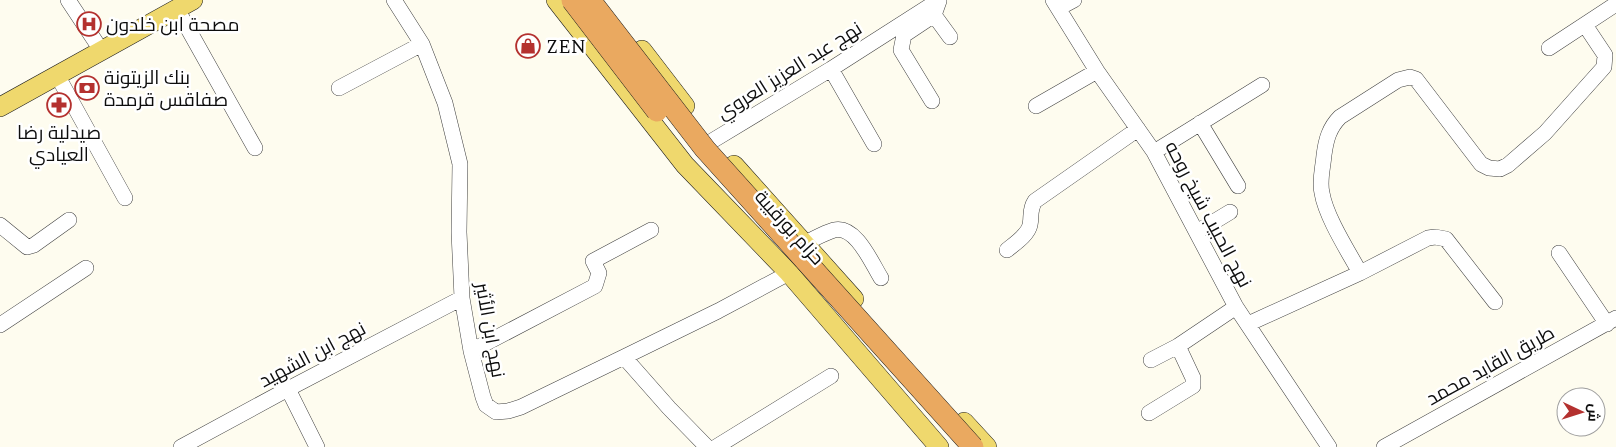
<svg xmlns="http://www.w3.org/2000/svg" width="1616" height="447" viewBox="0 0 1616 447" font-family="Spectral,Cairo,serif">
<rect width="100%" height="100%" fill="#fefcef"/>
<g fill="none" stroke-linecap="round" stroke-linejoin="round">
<g stroke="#404040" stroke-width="16">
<path id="minor" d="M68,0l33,50
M394,0l28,44 23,59 15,61 -1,68 3,66 9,53 12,46 3,8 10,7 12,-1 13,-4 103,-50 45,51 38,39
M1053,0l44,71 57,81 82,155 93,140
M1059,8l15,-8
M177,9l78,139
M934,15l16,22
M1549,48l67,-44
M831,69l43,75
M57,75l68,123
M339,88l83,-44
M932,101l-31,-51 3,-15 30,-20 5,-14
M1036,106l61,-35
M1200,123l38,63
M712,141l119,-72 108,-69
M1154,152l108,-67
M0,225l27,22 7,-2 35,-25
M1197,232l33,-20
M805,243c9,-4 19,-10 29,-13 22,-5 37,32 47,48
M1007,250c7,-6 21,-15 23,-25 2,-9 -1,-15 5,-24l103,-72
M1559,253l48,71
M1360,273c-12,-22 -34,-56 -38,-80 -3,-12 1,-25 2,-38 2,-15 5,-27 16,-38l58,-37 12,-3 6,2 65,85 8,4 11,1 8,-4 37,-32 59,-66 1,-12 -20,-30
M1248,324l112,-51 68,-35 7,-1 11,2 49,63
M0,325l86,-57
M471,351l124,-65 4,-13 -6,-12 58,-31
M624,357l94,-46 71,-38
M1151,360l27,-14 58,-39
M288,389l29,58
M1149,413l44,-27v-8l-15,-32
M181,447l107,-58 174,-91
M716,447l115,-71
M1384,447l232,-129"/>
</g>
<g stroke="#1e1e1e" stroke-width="20">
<path id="major" d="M556,0l129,165 104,108 150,174
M642,50l43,56
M0,107l193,-107
M734,165l120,134
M964,422l23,25"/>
</g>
<use href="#minor" stroke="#fff" stroke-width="15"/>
<use href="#major" stroke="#efd86d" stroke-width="19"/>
<g stroke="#1e1e1e" stroke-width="22" stroke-linecap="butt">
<path id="highway-bridge" d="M572,0l85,111
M590,0l115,149 268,298"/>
</g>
<use href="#highway-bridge" stroke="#eaa960" stroke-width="21"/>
</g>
<defs>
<g id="hospital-ring" transform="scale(1.25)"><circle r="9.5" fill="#fff" stroke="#b4312f" stroke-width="1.5"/><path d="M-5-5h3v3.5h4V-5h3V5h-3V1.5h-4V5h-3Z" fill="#b4312f"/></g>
<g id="shop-ring" transform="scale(1.25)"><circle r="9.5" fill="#fff" stroke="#b4312f" stroke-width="1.5"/><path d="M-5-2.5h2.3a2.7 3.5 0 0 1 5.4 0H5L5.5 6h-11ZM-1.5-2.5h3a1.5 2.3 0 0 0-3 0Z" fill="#b4312f"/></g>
<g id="bank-ring" transform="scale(1.25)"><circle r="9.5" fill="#fff" stroke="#b4312f" stroke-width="1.5"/><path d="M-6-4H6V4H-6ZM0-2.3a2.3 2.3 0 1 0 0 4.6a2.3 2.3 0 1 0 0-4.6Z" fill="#b4312f"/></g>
<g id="pharmacy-ring" transform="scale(1.25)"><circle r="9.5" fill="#fff" stroke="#b4312f" stroke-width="1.5"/><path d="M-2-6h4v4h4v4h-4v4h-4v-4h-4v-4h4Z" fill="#b4312f"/></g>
</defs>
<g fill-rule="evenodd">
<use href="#hospital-ring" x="89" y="24"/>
<use href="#shop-ring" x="528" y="46"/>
<use href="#bank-ring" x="87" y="88"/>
<use href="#pharmacy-ring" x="59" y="105"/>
</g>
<g text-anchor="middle" stroke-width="5" stroke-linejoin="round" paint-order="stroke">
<g font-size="19" fill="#0d0d0d" stroke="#fff" text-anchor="start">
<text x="106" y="31">مصحة ابن خلدون</text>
<text x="546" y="53">ZEN</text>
<text x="104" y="84">بنك الزيتونة<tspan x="104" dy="22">صفاقس قرمدة</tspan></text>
<text x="59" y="139" text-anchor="middle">صيدلية رضا<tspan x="59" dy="22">العيادي</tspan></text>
</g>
<g font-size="19" fill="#0d0d0d" stroke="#fff">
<text transform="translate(789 70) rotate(-32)" y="7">نهج عبد العزيز العروي</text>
<text transform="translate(1209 214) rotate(62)" y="7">نهج الحبيب شيخ روحه</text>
<text transform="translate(790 227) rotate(48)" y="7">حزام بورقيبة</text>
<text transform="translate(491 330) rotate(80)" y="7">نهج ابن الأثير</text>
<text transform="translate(312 354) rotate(-28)" y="7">نهج ابن الشهيد</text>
<text transform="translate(1490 365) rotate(-29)" y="7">طريق القايد محمد</text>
</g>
</g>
<g transform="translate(1581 412) rotate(94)"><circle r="24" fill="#ffffff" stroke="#9e9e9e"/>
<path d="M0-4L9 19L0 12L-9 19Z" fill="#b4312f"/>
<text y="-8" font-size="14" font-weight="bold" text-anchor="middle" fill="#0d0d0d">ش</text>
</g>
</svg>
